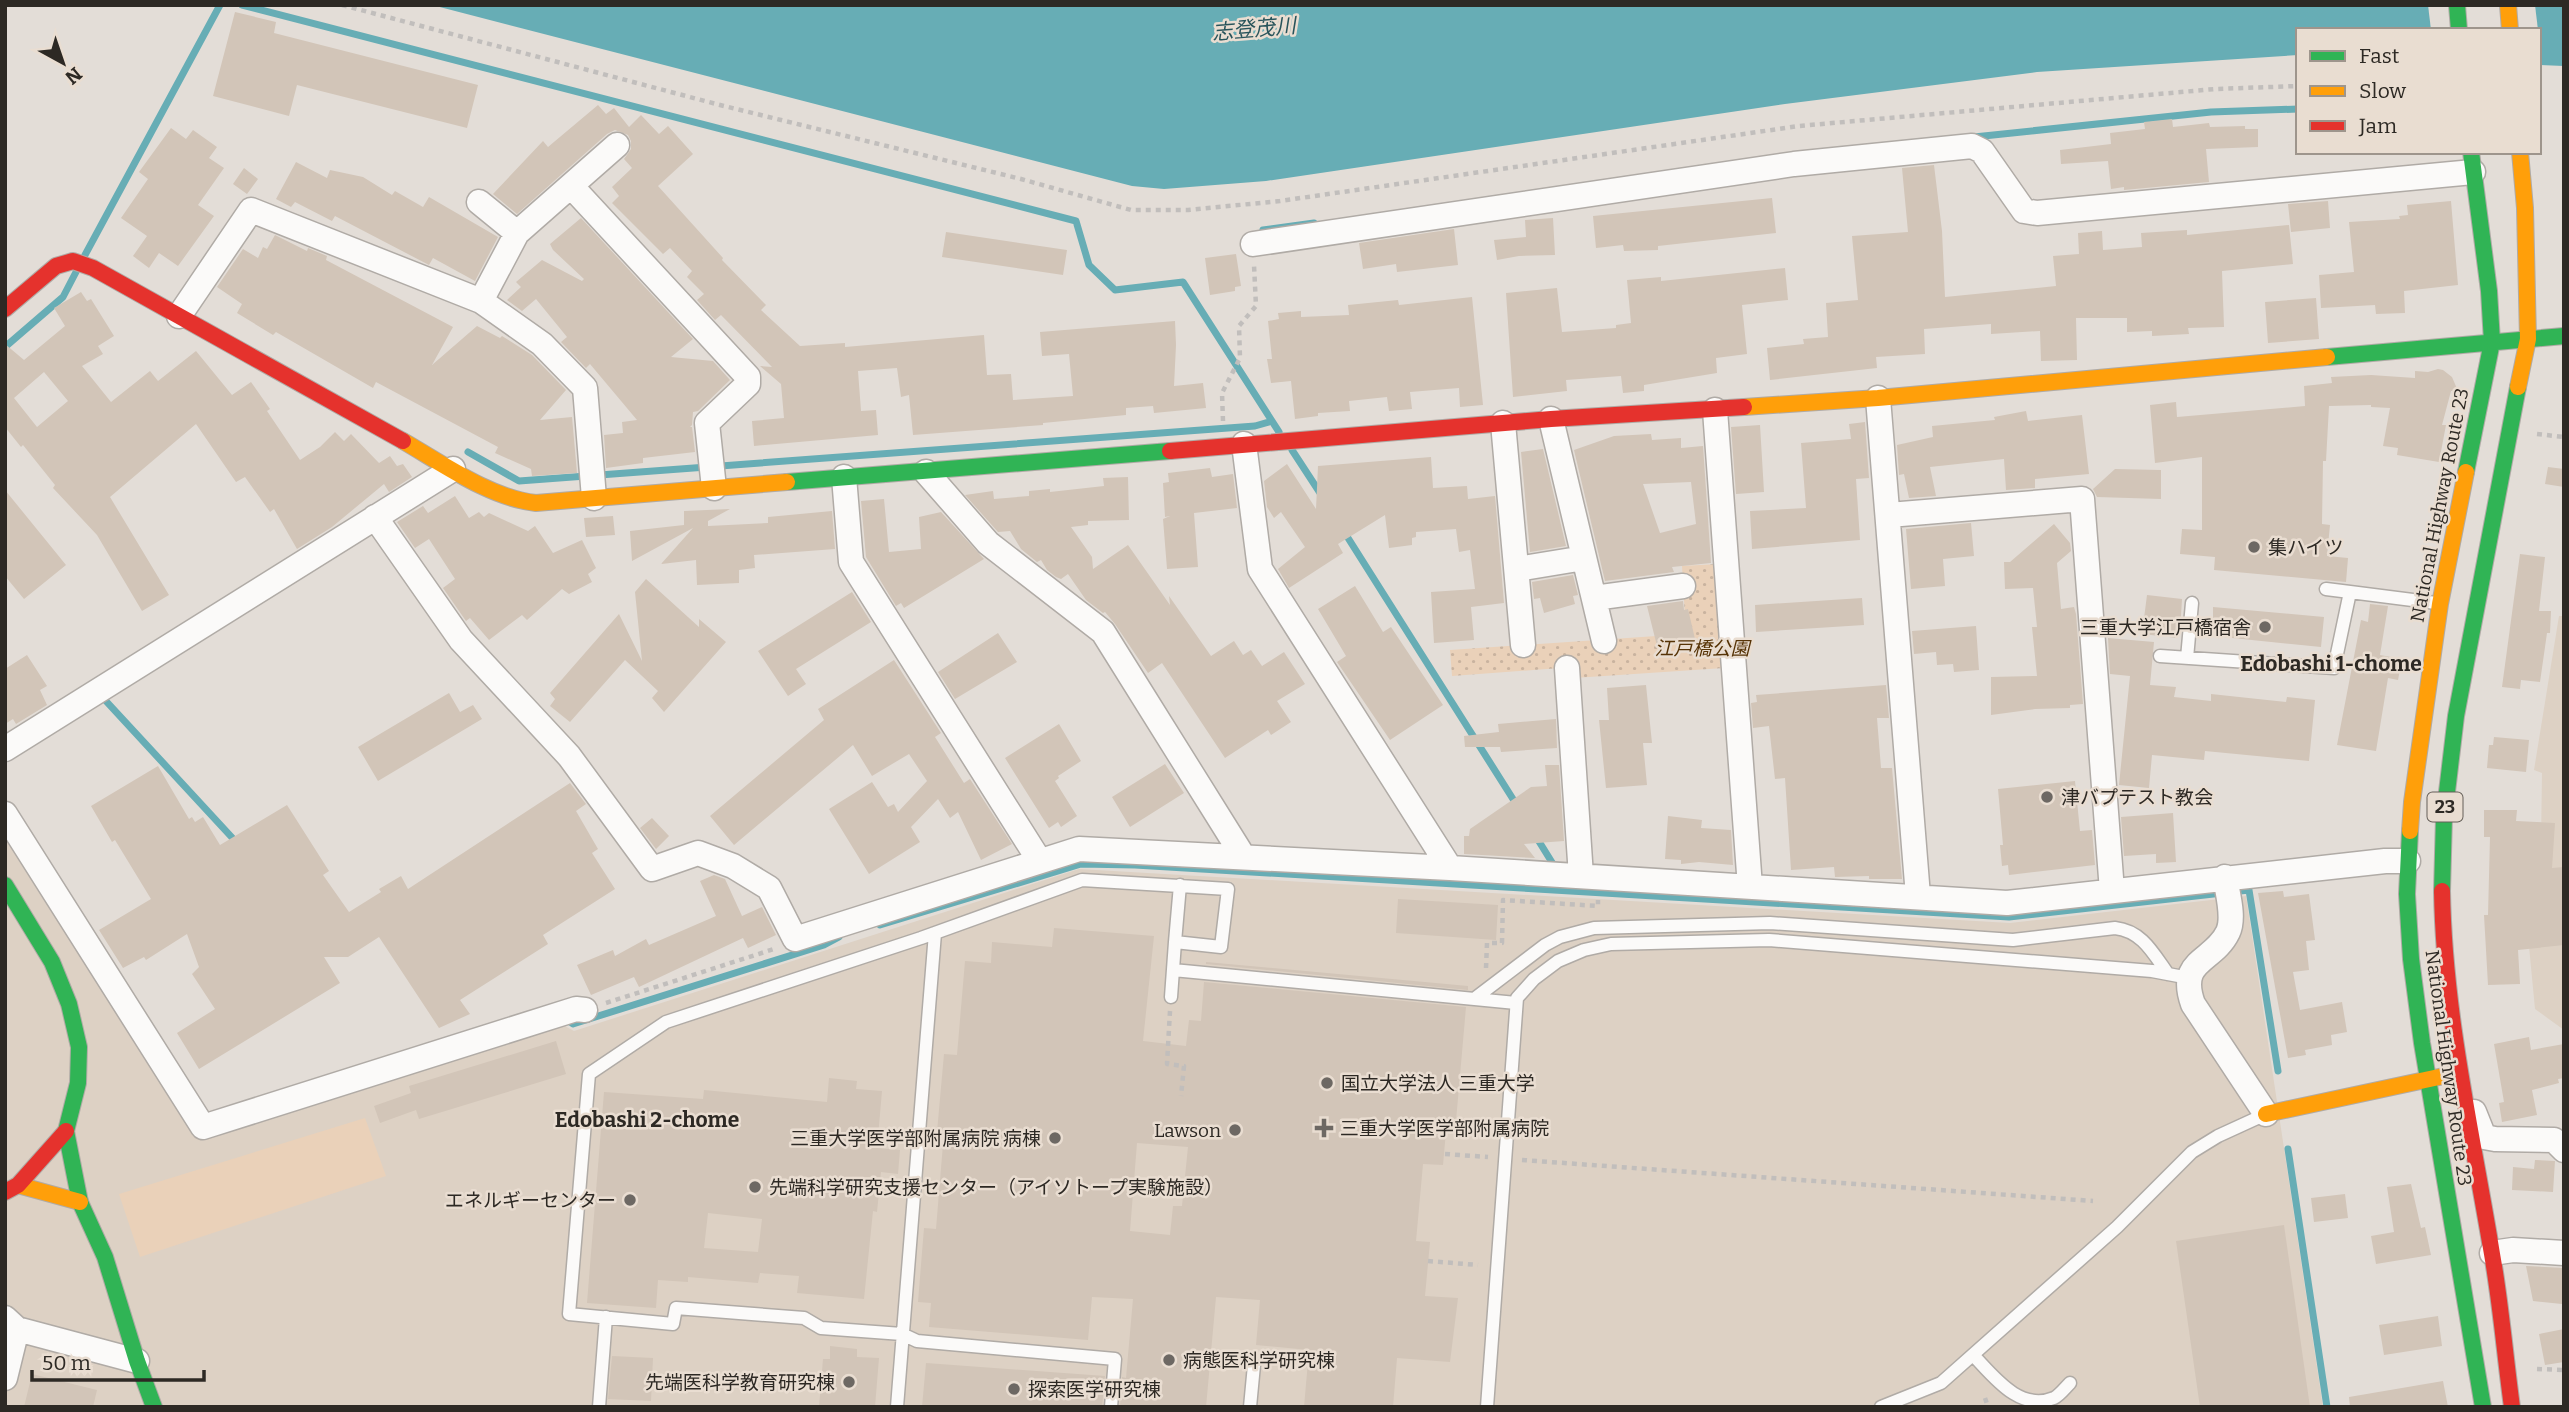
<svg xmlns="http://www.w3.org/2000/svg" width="2569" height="1412" viewBox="0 0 2569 1412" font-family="Bitter,'Noto Sans JP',serif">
<defs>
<pattern id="green-dots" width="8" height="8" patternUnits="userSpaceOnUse" patternTransform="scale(1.75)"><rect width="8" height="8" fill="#ead1b9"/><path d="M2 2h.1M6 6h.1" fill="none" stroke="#c9b39f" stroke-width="1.8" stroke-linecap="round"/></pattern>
</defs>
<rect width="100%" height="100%" fill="#e3ddd7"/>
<path fill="#ddd1c4" d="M2559,616h5v414l-29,-21 -9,-94 14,-3 2,-139 -8,-3z
M5,838l193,301 365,-114 11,6 505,-162 931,54 236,-27 77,511h-2318z"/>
<path fill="url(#green-dots)" d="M1718,564l6,104 -150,10 -1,-11 -121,9 -2,-26 236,-16 -4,-68z"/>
<path fill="#ead1b9" d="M365,1118l21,58 -246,81 -21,-63z"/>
<path fill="#67adb5" d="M432,5h2132v61l-25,-1v-35h-241v25l-261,17 -252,32 -519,77 -102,8 -32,-3z"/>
<path fill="#e3ddd7" d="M2428,5h107l3,25h-107z"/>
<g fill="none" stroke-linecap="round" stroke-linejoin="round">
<path stroke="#67adb5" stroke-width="7" d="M242,5l834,216 13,44 26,25 68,-8 96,150
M1974,137l237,-25 87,-3
M1263,230l51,-7
M85,255l135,-250
M5,347l58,-50 13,-25
M1292,450l30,46
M468,452l51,29 736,-55 17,-5
M1343,530l175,277
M105,700l133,144
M1535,835l18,29
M880,925l201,-61 54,1 874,52 240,-27 29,181
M566,1019l7,5 251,-79 15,-8
M2288,1149l39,258"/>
</g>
<path fill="#d2c5b8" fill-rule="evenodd" d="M235,12l41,10 -2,11 204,52 -11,43 -170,-43 -8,31 -76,-20z
M598,105l8,9 8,-6 15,19 12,-12 18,19 9,-8 25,28 -35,32 65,72 -1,2 44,45 -5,5 39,36 45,-3v4l139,-12 3,40 24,-1 2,26 60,-4 -4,-42 -27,2 -2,-24 135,-11 1,24 -2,41 29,-3 3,25 -52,5 -1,-7 -27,2v7l-83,8v2l-130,10 -4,-40 -8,2 -4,-29 -39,3 3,40 15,-1 2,25 -124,11 -2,-25 32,-3 -3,-34 -21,-18 12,1 -51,-52 -6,5 -18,-20 7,-6 -17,-17 5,-6 -22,-23 -7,6 -51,-51 7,-7 -7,-9 20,-19 -8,-9 7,-10v-8l-3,-6 -13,-5 -8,4 -90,80 -24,-20 50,-53 5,6z
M2172,119l1,8 36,-4 1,4 35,-1v3h13v18l-52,2 3,33 -85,8v-3l-13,2 -3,-28 -47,3 -1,-14 51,-6 -1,-11 35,-4 -1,-7z
M171,128l15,11 7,-9 24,17 -8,11 15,10 -26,37 16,11 -36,50 -19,-13 -10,15 -16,-12 14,-20 -26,-18 27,-39 -9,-7z
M296,162l31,16 3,-8 33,7 29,18 3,-4 28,16 6,-10 69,40 -23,44 -42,-23 -4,7 -94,-49 -3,5 -37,-19 -4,5 -15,-8z
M1934,165l8,66 3,66 111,-11 -3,-30 26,-2 -1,-21 24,-2 1,19 39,-3 -1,-14 46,-3v5l102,-10 4,39 -71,7 2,56 -36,1 1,6 -37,2v-5l-25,1v-14h-51l1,42 -36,1 -1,-30 -49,3v-10l-67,5 1,25 -49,3 1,11 -107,12 -3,-32 37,-4 -1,-5 25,-2 -2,-34 32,-3 -6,-64 56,-4 -6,-64z
M244,168l14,11 -11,15 -14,-10z
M1772,198l4,35 -118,13v4l-34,1 -1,-6 -27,3 -3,-32z
M2328,201l2,27 -39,4 -3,-28z
M2451,201l7,84 -54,6 1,22 -29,1 -1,-9 -54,3 -2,-33 35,-3 -5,-50 51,-3 -1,-3 9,-1 -1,-10z
M581,218l112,121 -22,18 42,4 17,19 -32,31 -5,1 -1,13 -2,2h2l3,25 -52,6v5l-37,5 -2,-33 19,-2 -1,-11 15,-2 -47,-56 -4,4 -25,-26 6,-5 -31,-38 -14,12 -15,-11 14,-13 -5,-5 26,-22 40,21 2,-2 -31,-29 -3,-6z
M1553,218l2,37 -36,1 -22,4 -3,-20 32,-3 -1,-17z
M1454,229l4,36 -61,7 -1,-8 -33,5 -4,-26z
M946,232l121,18 -4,25 -121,-18z
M275,235l32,16 1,-3 19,8 -1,4 127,67 -21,38 45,-39 23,12 2,-2 30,19 34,35 -26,30 32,-3 5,56 -45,3 -1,-7 -36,-16 3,-6 -122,-65 -3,6 -97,-56 -3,3 -36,-22 5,-9 -25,-17 26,-38 15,9 5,-11 4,2z
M1236,254l5,32 -6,1v4l-25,4 -5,-37z
M1785,268l3,32 -46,5 5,49 -31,4 1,15 -73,12v6l-21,2 -2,-17 -55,4 1,11 -54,6 -7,-104 51,-5 5,44 54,-4v-3l15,-2 -4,-43 34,-3v4z
M81,292l6,9 4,-2 23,37 -16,10 5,8 -21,12 29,36 39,-31 8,10 38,-30 36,44 19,-13 19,27 -3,2 33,49 20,-13 15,-15 9,9 7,-7 28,29 11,-7 7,10 6,-2 9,13 -23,15 -5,-8 -52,43 -35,22 -23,-40 -4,3 -25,-35 -9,5 -40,-58 -86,73 59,98 -27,16 -45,-76 -44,-47 2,-3 -32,-40 -2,2 -16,-20v-83l19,16 41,-34 -11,-18zM44,372l24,29 -31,26 -23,-29z
M1472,297l11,108 -23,2 -1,-19 -49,4 2,17 -23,2 -2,-14 -38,4 1,10 -32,2v3l-23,3 -4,-38 -20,2 -4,-24h5l-4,-38 11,-2 -1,-6 23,-2v6l48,-2 -1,-10 50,-5 1,5z
M2316,298l3,41 -51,4 -3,-41z
M2438,369l5,1 9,7 6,14h-7l-9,34h4l-7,37 -42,-7 1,-7 -15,-2 7,-38 -19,-1v-2l-42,1 -3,55h-3l-1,63 8,1 -3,31 21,2 -2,24 -132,-12 1,-13 -35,-3 2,-25 20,1v-73l-47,6 -5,-58 26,-3 1,15 128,-11 -1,-20 28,-3 -1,-6 40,-2 44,3v-7l13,1z
M2026,411l2,10 54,-6 7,59 -54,5v9l-29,2 -2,-31 -74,8 6,29 -27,2 -5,-24 -5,1 -2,-30 36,-8 -1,-11 63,-6 -1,-3z
M1865,422l4,56 -13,1 4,61 -108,9 -2,-38 56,-3 -5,-65 50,-4 -2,-15z
M1760,425l4,67 -28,2 -5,-67z
M1651,434l1,6 29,-2v10l22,-2 8,117 -39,4 2,5 -69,9 -31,-131 40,-14zM1691,482l5,42 -36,9 -17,-49z
M1543,449l23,97 -36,6 -9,-100z
M1431,457l2,31 34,-2 1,13 27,-3 9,107 -33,4 3,33 -40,3 -3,-51 44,-3 -5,-39 -11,2 -3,-23 -40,3v5l-4,1v7l-23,3 -4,-33 -47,29 5,9 -54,35 -11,-19 27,-22 -24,-35 -7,6 -7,-11 -3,-26 23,-17 29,45 2,-43z
M2548,467l16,2v18l-19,-3z
M1210,468l2,9 21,-3 4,34 -43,5 4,54 -31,2 -4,-50 7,-3 -5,1 -2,-34 6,-1 -1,-9z
M2115,469l46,1v29l-64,-2 -4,-8z
M1128,477l1,43 -41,1v4l-17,2 21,30 1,12 35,-24 42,60 -1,-9 42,60 23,-15 9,14 8,-5 11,16 22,-14 21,32 -28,17 14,21 -20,13 -3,-5 -43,28 -63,-95 -14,10 -33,-49 -10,-12 -2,1 -17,-13 -18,-26 -7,5 -5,-2 -9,-7 -6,-10 -4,2 -16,-13 -11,-18 -12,1 -33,-37 28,-4 1,8 35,-3v-5l21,-2v3l54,-6 -1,-8z
M5,490l61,75 -42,34 -19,-23z
M455,496l14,22 10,-6 5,5 5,-4 39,18 7,-5 18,27 29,-13 14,28 -8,6 4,8 -23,12 -7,-5 -35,31 -5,-5 -33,25 -19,-22 -4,3 -23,-33 12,-9 -26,-40 -14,9 -18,-26 26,-16 5,7z
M884,499l5,53 32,-3 -2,-32 22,-5 43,47 -80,49 -3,-5 -5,3 -30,-49 -5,-56z
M730,509l-22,12v5l60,-3v-6l64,-6 3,38 -81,6 1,13 -16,2v13l-42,2 -1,-25 -35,4 32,-36 -61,33 -2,-30 54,-6v-14z
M613,516l2,19 -29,2 -2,-19z
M1971,523l3,33 -31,3 2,27 -34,3 -5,-60z
M2054,524l16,19 1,8 -14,12 4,46 13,-2 2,7 7,90 -13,1v3l-35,1 -44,6v-38l46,-1 -5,-49h5l-4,-39 -28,1 -1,-27h6z
M2520,554l25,3 -6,54h12l-1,22h-3l-7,49 -19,-2 -1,9 -18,-2z
M1573,575l5,20 -5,1 2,8 -31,9 -4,-15 -6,1 -2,-17z
M646,579l53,48v-8l27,23 -62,70 -12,-14 6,-7 -33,-31 -55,62 -20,-16 5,-7 -5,-6 69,-79 23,47 -7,-69z
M1355,586l28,46 8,-5 52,78 -53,35 -53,-78 9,-6 -28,-47z
M852,592l19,30 -75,47 10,15 -18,12 -30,-45z
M2147,595l35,4 -2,34h-2v5l-36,-4z
M1862,598l2,27 -108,7 -1,-27z
M1683,601l1,9 4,-1 7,30 -38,7 -10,-40z
M2370,604l18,2 -8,49 22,4 -4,21 -10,-2 -12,73 -39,-6 24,-125 7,2z
M2213,607l111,10 -3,30 -108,-11z
M1976,626l3,44 -25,2 -1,-8 -16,1 -1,-13 -22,2 -2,-23z
M998,633l19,29 -62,37 -17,-27z
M2108,638l46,4 -4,43 26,2 -2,10 37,4v-7l75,8 1,-5 28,3 -6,61 -104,-10 -1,9 -52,-5 -3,33 -30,-3 11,-109 -20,-2z
M27,655l20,31 -7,4 7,15 -31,19 -3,-5 -8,5v-55z
M894,660l47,73 -6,4 29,46 6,-4 42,65 -31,16 -23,-48 -8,6 -12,-19 -27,28 9,15 -51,32 -40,-65 43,-27 16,25 6,-3 4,8 29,-31 -18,-27 -37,22 -19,-31 -119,100 -24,-29 114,-96 -6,-11z
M1646,685l6,58h-9l4,42 -41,3 -7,-68h10l-2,-32z
M1886,685l3,33h-12l4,50h11l10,111h-33v-3l-34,1 -1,-10 -43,3 -6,-92 -10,1 -6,-53 -16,2 -2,-25 6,-1 -1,-7z
M449,693l11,19 13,-7 9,14 -104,62 -20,-34z
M1556,719l1,29 -56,4 -1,-5h-35l-1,-11 35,-4 -1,-8z
M1059,724l22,37 -23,15 1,2 -4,3 22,35 -16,11 -3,-5 -9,6 -44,-70z
M2494,737l35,3 -3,32 -39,-4 2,-23h4z
M1165,764l19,29 -54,34 -18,-30z
M1545,765h14l5,76 -40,3 11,14 -71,-4v-18h5l1,-7 61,-42 16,-1z
M158,766l31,53 3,-2 3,5 8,-5 17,28 67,-40 42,66 -6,4 26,37 32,-20 -2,-3 22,-13 7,13 162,-106 16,21 -10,7 22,38 -6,4 23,36 -72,46 5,9 -88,56 10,14 -31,14 -60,-91 -31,20h-24l16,26 -141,86 -22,-36 38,-24 -23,-35 7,-7 -12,-33 -41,26 -2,-3 -21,11 -24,-38 52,-31 -36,-59 -3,2 -21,-36z
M2075,781l5,50 12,-1 3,35 -86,10 -1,-10 -6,1 -2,-21h3l-5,-56z
M2484,810h33l-1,11 39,2 -3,45 12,-1v78l-46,5 2,34 -32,1 -4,-70h4l2,-78h-6z
M2173,813l3,49 -20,1v-9l-32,2 -3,-39z
M1668,816l34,4 -1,8 30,2 2,35 -34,-3 -18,2v-4l-16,-1z
M652,818l17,18 -13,13 -16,-21z
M714,875l11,4 17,37 20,-9 14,28 -28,13 -5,-10 -104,49 -5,-10 -43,18 -14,-30 36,-15 2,6 31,-17 3,6 67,-29 -16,-35z
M2283,891l1,6 25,-3 6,46 -9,1 3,29 -16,2 7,38 42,-8 5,30 -16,3 1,10 -27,5 1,5 -18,3 -30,-165z
M1398,899l100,6 -2,35 -100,-7z
M1054,928l100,8 -11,105 43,5 3,-26 12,1 3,-39 262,25 -10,114 -9,-1 -4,45 -20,-1 -7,77 14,1 -5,54 33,2 -8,64 -53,-4 -4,49h-89l5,-57 -53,-5 4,-45 -44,-3 -10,110h-86l2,-30 4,1 7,-79 -41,-2 -4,43 -159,-13 2,-24 -13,-1 6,-74 12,1 8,-97h-7l7,-78 13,1 8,-94 26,2 1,-21 60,5zM1137,1143l51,4 -6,59h-9l-3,29 -40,-4z
M1206,962l262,24v4l-262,-26z
M2529,1037l2,13 33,-6v34l-6,1 1,4 -27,7 5,25 -35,7 -3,-19 5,-1 -10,-58z
M556,1041l10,33 -147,45 -3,-9 -36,13 -6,-17 37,-13 -2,-7z
M829,1078l28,3 -1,8 26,2 -5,57 23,2 -2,24 -17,-2 -4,40 -4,-1 -9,88 -67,-6 2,-17 -39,-3 -2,10 -70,-6v5l-30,-2 -2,28 -69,-5 17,-211 99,7 1,-9 123,12zM708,1213l54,6 -4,33 -54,-4z
M2535,1160l20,1 -2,31 -41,-2 1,-23 21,2z
M2411,1184l10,44 4,-1 6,28 -55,9 -5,-28 23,-4 -7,-45z
M2345,1194l3,24 -34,4 -3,-24z
M2284,1225l26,182h-110l-24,-166z
M2526,1266l38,2 -2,36 -29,-3z
M2438,1316l4,30 -58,9 -5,-30z
M2564,1329v33l-19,3 -6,-31z
M830,1346l27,3v8l22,1 -4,49h-56l4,-48h7z
M612,1356l41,2 -2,43 -43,-2z
M926,1363l179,13 -3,31h-180z
M32,1374l65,16 -4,17h-69z
M2443,1381l5,26h-98l-1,-10z"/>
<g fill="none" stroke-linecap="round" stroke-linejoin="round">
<g stroke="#b0aba6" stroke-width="15">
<path id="lane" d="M2326,589l24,3
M2160,656l174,12 16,-76 86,11
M2187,658l5,-55
M1173,970l343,33
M1171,997l4,-55
M1474,999l71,-54 15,-8 34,-9 176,-5 243,17 102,-12c27,3 38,25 53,46
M1974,1356c20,21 46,56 80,42 6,-3 11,-10 16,-15
M599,1407l7,-90
M897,1407l38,-474
M1111,1407l4,-48 -198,-18 -15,-7 -81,-6 -17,-10 -128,-10 -3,16 -104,-10 20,-240 77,-52 255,-84 161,-58 146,9 -7,58 -46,-5 5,-57
M1250,1407l4,-42
M1487,1407l30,-409 17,-19 24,-18 26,-11 27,-6 158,-4 383,31 37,7
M1881,1407l60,-24 176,-156 75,-75 26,-16 48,-22"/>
</g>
<g stroke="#b0aba6" stroke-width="27">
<path id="street" d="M572,187l176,190v7l-41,39 7,65
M479,202l38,31
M1253,244l541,-80 178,-18 10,5 42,60 13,2 436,-41
M481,301l36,-68 100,-88
M179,316l72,-106 230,91 61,43 43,44 9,110
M1878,398l40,498
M1715,410l35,477
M1551,419l53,222
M1503,423l20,222
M1244,444l16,125 190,299
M926,472l62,71 115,89 140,224
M844,477l7,85 188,298
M1889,515l193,-16 30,392
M375,517l86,123 108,116 83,113 46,-16 35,13 36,22 26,51 284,-90 371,19 557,35 378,-42h23
M1517,569l67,-11
M1594,598l89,-12
M1567,668l14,208
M5,749l448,-280
M5,814l198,313 373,-118 9,1
M2225,877c2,15 10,40 3,55 -15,31 -51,27 -35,72l73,110
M2474,1112l10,25 11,2 59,1 10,10
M2492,1253l21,-3 51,3
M5,1318l12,11 120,32
M5,1378l12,-49"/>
</g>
<g stroke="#b0aba6" stroke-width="18">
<path id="fast" d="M2457,5l2,25
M2327,357l237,-21
M2466,472l26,-130 -3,-51 -18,-139
M787,482l383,-31
M2410,831l-3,63 4,65 11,84 61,364
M5,885l47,77 17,42 10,43 -1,36 -12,48 14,71 25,55 32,104 17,46
M2442,891l2,-74 12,-101 62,-329"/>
</g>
<g stroke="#b0aba6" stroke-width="18">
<path id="slow" d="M2508,5l2,25
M2518,387l10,-48 -3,-131 -5,-56
M1744,407l134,-9 449,-41
M403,441c40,23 87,57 133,62l251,-21
M2410,831l2,-29 28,-198 26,-132
M2266,1114l187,-40
M18,1185l62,17"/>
</g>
<g stroke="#b0aba6" stroke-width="18">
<path id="jam" d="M5,309l51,-43 17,-5 20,7 310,173
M1170,451l381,-32 193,-12
M2442,891c2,123 30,242 50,363 9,51 13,102 20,153
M5,1192l13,-7 48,-54"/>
</g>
<path stroke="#c1bebc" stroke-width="4.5" stroke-dasharray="5 5" stroke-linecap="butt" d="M342,5l378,100 301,74 110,31h57l92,-9 519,-75 416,-37 83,-3
M1223,421l-1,-28 18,-35 -1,-32 17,-20 -2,-41
M2537,434l27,3
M1486,968l1,-25h15l1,-43 95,6v-6
M606,1003l168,-54
M1170,1011l-3,53 17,2 -3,30
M1445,1154l43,3
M1522,1160l571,41
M1428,1261l50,4
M2537,1369l27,1
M1985,1398l3,9"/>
<use href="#lane" stroke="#fbfaf9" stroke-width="12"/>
<use href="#street" stroke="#fbfaf9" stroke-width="24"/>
<use href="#fast" stroke="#30b455" stroke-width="16"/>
<use href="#slow" stroke="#ff9f0a" stroke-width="16"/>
<use href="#jam" stroke="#e5322d" stroke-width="16"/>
</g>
<g fill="#6d6863" stroke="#e9ddd1" stroke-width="2.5">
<circle cx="2254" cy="547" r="7"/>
<circle cx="2265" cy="627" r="7"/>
<circle cx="2047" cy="797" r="7"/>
<circle cx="1327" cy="1083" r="7"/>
<path d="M1320.5 1117.5h7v7h7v7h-7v7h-7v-7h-7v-7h7z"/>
<circle cx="1235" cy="1130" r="7"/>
<circle cx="1055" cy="1138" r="7"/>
<circle cx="755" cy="1187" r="7"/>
<circle cx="630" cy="1200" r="7"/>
<circle cx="1169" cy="1360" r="7"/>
<circle cx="849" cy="1382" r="7"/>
<circle cx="1014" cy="1389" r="7"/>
</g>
<g text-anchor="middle" stroke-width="5" stroke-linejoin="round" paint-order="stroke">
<rect fill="#e9ddd1" stroke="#655f58" stroke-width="2" x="2427.5" y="792.5" width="35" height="29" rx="5"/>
<g font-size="18" font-weight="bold" fill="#2d2924">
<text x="2445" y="813">23</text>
</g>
<g font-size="19" fill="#2d2924" stroke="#e9ddd1">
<text transform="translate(2439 505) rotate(-79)" y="7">National Highway Route 23</text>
<text transform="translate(2449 1068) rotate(82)" y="7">National Highway Route 23</text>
</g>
<g font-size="19" fill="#2d2924" stroke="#e9ddd1" text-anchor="start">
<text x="2268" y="554">集ハイツ</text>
<text x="2251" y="634" text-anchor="end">三重大学江戸橋宿舎</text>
<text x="2061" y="804">津バプテスト教会</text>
<text x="1341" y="1090">国立大学法人 三重大学</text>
<text x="1340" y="1135">三重大学医学部附属病院</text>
<text x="1221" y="1137" text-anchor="end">Lawson</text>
<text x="1041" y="1145" text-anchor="end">三重大学医学部附属病院 病棟</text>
<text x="769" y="1194">先端科学研究支援センター（アイソトープ実験施設）</text>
<text x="616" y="1207" text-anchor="end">エネルギーセンター</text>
<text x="1183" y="1367">病態医科学研究棟</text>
<text x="835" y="1389" text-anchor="end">先端医科学教育研究棟</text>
<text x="1028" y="1396">探索医学研究棟</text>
</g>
<g font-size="19" font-style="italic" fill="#563306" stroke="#e9ddd1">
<text x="1702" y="655">江戸橋公園</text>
</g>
<g font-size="21" font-style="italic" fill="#28545b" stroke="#e9ddd1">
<text transform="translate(1254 29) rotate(-5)" y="7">志登茂川</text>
</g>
<g font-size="21" font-weight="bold" fill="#2d2924" stroke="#e9ddd1">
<text x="2331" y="671">Edobashi 1-chome</text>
<text x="647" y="1127">Edobashi 2-chome</text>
</g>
</g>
<rect width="2569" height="1412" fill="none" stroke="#2d2924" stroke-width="14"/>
<rect x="2296" y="28" width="245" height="126" fill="#e9ddd1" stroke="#9e958c" stroke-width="2"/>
<rect x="2310" y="51" width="35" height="10" fill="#30b455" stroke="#9e958c" stroke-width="2"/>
<text x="2359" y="63" font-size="21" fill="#2d2924">Fast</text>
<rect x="2310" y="86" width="35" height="10" fill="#ff9f0a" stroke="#9e958c" stroke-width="2"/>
<text x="2359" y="98" font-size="21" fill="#2d2924">Slow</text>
<rect x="2310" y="121" width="35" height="10" fill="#e5322d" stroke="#9e958c" stroke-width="2"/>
<text x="2359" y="133" font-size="21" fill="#2d2924">Jam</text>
<g transform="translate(63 63) rotate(140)" stroke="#e9ddd1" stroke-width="5" paint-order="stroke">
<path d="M0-5L12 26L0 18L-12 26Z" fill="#2d2924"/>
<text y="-10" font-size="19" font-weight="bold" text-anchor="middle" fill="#2d2924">N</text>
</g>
<path d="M32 1370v10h172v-10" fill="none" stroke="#2d2924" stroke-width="3.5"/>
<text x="42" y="1370" font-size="21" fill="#2d2924" stroke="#e9ddd1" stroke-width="5" paint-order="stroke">50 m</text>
</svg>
